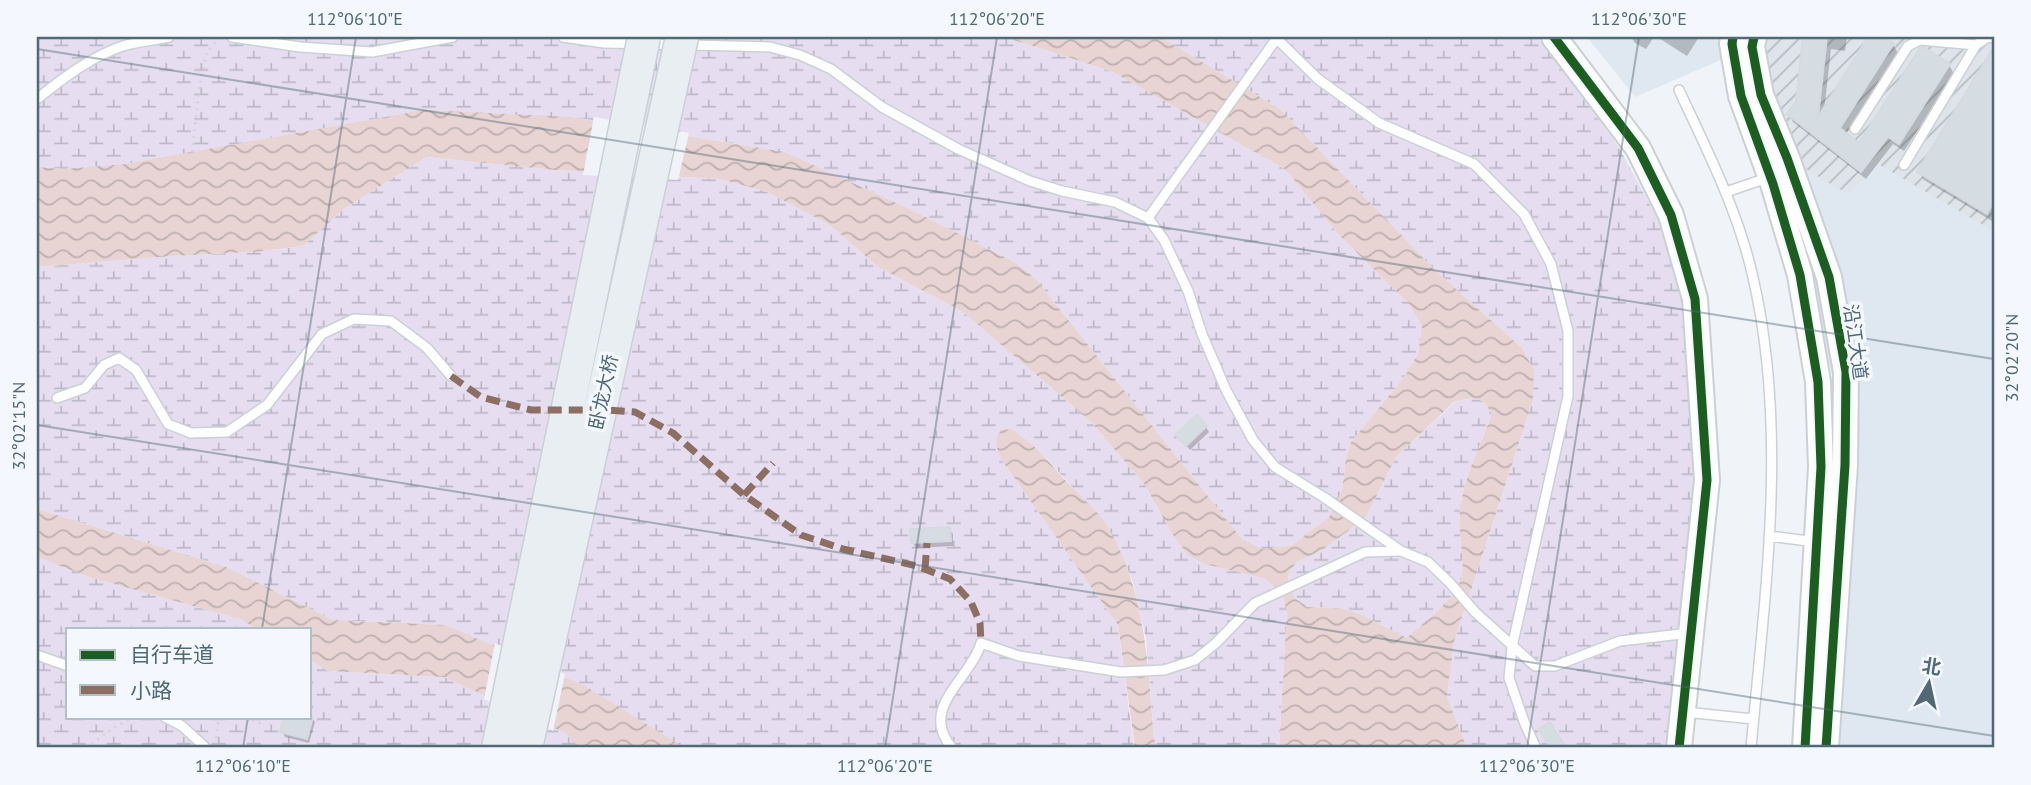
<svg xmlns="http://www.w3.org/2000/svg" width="2031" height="785" viewBox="0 0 2031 785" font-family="'PT Sans','Noto Sans SC',sans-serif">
<defs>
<pattern id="industrial-furrows" width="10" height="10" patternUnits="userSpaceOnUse" patternTransform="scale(1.75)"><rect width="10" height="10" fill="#dee4e9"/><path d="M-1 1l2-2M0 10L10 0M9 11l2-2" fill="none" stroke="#b6bdc1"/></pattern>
<pattern id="wetland-marsh" width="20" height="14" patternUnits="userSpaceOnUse" patternTransform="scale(1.75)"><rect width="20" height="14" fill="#e6def0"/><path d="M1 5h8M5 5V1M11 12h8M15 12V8" fill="none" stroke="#bdb8c7"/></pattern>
<pattern id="water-waves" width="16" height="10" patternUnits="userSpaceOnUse" patternTransform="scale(1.75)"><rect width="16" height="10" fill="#e8d4d3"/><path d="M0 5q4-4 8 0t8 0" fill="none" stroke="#beb0b0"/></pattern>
</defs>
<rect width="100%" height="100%" fill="#f0f4f8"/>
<path fill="#dfe8f0" d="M1587,37h407v711h-174l13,-370 -91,-327 -107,46z"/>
<path fill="url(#industrial-furrows)" d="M1754,37h240v191l-4,1 -112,-65 -30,30 -61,-36z"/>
<path fill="url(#wetland-marsh)" d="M37,37h967l107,34 174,98 53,65 70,69 14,23 -4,28 -14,23 -53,65 -5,15 -4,34 -13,26 -37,28 -29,4 -21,-10 -207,-261 -19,-15 -102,-52 -129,-59 -213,-35 -447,47 -61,5 -27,-2z
M1161,37h376l80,107 49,90 16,65 15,196 -23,253h-207l-20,-51 7,-55 79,-242 -12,-53 -85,-76 -156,-162z
M427,157l128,13 164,9 46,12 65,34 48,42 85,45 127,109 55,64 28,50 90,43 10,6 10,13 4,13 -8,138h-117l-5,-2 -3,-7 -8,-100 -14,-60 -25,-53 -60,-67 -27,-25 -19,25 117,166 16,123h-449l-239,-123 -113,-5 -107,-53 -189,-58v-242l136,-11 81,-4 49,-6 42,-38z
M1471,398l12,3 9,12c-11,33 -28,62 -32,97 -3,21 6,53 1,69 -9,24 -36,43 -54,59l-49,-25 -18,-5 -33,-1 -12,-9 -7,-17 1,-9 8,-10 27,-13 42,-32 30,-60 59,-55z
M37,557l52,20 151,42 17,10h-189v88h242v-57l18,11 116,6 121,56 13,15h-541z"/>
<path fill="url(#water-waves)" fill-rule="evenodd" d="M1004,37h157l119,72 156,162 85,76 13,23 -1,30 -79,242 -7,55 20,51h-188l8,-138 -4,-13 -10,-13 -10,-6 -58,-14 -17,-9 -15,-20 -28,-50 -55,-64 -127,-109 -85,-45 -48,-42 -65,-34 -46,-12 -164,-9 -128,-13 -82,51 -42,38 -49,6 -81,4 -136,11v-100l27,2 61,-5 299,-54 148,7 213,35 129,59 102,52 19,15 207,261 21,10 29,-4 37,-28 13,-26 4,-34 5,-15 53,-65 14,-23 4,-28 -14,-23 -70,-69 -53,-65 -174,-98zM1471,398l12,3 9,12c-11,33 -28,62 -32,97 -3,21 6,53 1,69 -9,24 -36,42 -54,59l-49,-25 -18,-5 -33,-1 -12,-9 -7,-17 1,-9 8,-10 27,-13 42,-32 30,-60 58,-55z
M1011,429c21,12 38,33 54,51 14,15 32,30 43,47 38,65 40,139 46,212l3,7 5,2h-27l-17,-123 -117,-166c-5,-12 -7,-18 0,-29z
M37,509l189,58 107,53 113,5 139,61 100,62h-107l-13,-15 -121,-56 -116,-6 -18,-11v-31h-53l-17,-10 -151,-42 -52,-20z"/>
<path fill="#f0f4f8" d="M594,117l95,16 -11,47 -95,-5z
M495,643l70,31 -12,57 -69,-32z"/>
<path fill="#0003" d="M1631,37h23l-8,12 -11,-6z
M1657,37h42l-12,19z
M1805,37h42l-2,14 -14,-2 -7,62 46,-74h10l13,8 5,8 -52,81 14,11 89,-80 5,9 -50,77 -11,-7 -27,35 -73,-57 -4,-8 8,-11z
M1994,50v167l-2,4 -68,-41 -5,-8z
M1206,427l3,5 -19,18 -12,-14z
M949,529l4,5v12l-37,2 -3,-5z
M310,716l5,6 -6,21 -24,-6 -3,-6 4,-14z"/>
<path fill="#d6dde2" stroke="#d3dbe0" stroke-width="2" d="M1803,37h24l-9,80 50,-80h15l11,6 -54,85 19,15 61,-95 3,-1 27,17 -51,80 -11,-7 -27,35 -74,-58 9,-12z
M1994,47v154l-7,13 -70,-42z
M1197,415l10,11 -21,20 -11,-11z
M950,527l1,14 -40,2 -1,-14z
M284,717h29l-6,22 -27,-7z
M1550,722l16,26h-16l-11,-19z"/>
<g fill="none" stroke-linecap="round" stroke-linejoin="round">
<g stroke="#cad0d5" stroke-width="12">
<path id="lane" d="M232,37l68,10 72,5 81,-15
M563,37l41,6 166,4 30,8 31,14 51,38 76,42 72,32 32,10 53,11 33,16 16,22 24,51 14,43 24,56 27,50 22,27 50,31 76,53 27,11 22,21 25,29 60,54h20l65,-25 70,-8
M1275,37l43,42 61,44 95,41 50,50 27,50 17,67v65l-56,251 -3,31 16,46 11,24
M1679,90c28,60 58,119 73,183 37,156 13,318 -1,475
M37,99c26,-21 56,-44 89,-54 13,-3 28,-5 43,-8
M1855,129l53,-83 12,-6 56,5
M1904,165l72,-120 10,-7 7,-1
M1726,192l41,-14
M1148,218l129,-180
M57,398l28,-10 19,-23 15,-7 17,12 32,54 23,9 36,-1 40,-27 55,-71 32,-15 37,2 36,27 24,28
M1769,536l47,6
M37,655l31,11
M1685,712l68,7
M165,717l17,9 24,22
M952,748c-34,-40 18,-68 29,-105l38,13 102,16 43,-2 31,-10 21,-17 39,-40 110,-51 34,-1"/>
</g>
<g stroke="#cad0d5" stroke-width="28">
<path id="secondary" d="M1554,37l84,111 33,67 24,84 12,181 -28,268
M1733,37l-1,7 9,52 32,88 27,91 18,107 3,85 -16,281
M1754,37l-2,10 9,48 26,63 42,119 17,95 -1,93 -19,283"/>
</g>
<path stroke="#ced4d8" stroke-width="2.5" stroke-dasharray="2 5" stroke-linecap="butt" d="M192,152l8,-70 7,-30 13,-15
M246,717l13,6 12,-6
M216,738l3,-21
M86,748l27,-20 22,-11"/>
<use href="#lane" stroke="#fdfdfe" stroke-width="9"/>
<use href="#secondary" stroke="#fdfdfe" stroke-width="24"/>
<g stroke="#c9d1d6" stroke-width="35" stroke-linecap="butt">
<path id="highway-bridge" d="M498,748l146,-711
M526,748l156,-711"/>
</g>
<use href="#highway-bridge" stroke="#e8eef1" stroke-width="32"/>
<path stroke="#8d6e63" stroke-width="7" stroke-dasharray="14 7" stroke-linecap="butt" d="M451,376l30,21 50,13h77l27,2 38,21 71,62 57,40 42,14 74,17 33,13 21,23 9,21 1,20
M744,495l29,-32
M925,569l2,-26"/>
<g stroke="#f4f8fe" stroke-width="13">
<path id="cycleway" d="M1554,37l84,111 33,67 24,84 12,181 -28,268
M1733,37l-1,7 9,52 32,88 27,91 18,107 3,85 -16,281
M1754,37l-2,10 9,48 26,63 42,119 17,95 -1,93 -19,283"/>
</g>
<use href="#cycleway" stroke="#1b5e20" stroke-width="9"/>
</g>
<path fill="none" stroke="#516975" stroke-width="2" stroke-opacity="0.45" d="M37,49l1957,310M37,425l1957,311M262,629l94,-592M243,748l5,-31M885,748l112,-711M1527,748l112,-711"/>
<g text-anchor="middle" stroke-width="7" stroke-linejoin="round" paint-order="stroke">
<g font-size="19" fill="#516975" stroke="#f4f8fe">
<text transform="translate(1856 342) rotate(82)" y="7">沿江大道</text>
<text transform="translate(603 392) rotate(-78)" y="7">卧龙大桥</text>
</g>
</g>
<rect width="2031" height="785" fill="none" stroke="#f4f8fe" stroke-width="77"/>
<rect x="66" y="628" width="245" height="91" fill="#f4f8fe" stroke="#b3bfc7" stroke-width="2"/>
<rect x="80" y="650" width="35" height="10" fill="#1b5e20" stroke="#b3bfc7" stroke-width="2"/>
<text x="130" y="662" font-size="21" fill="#516975">自行车道</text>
<rect x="80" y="685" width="35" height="10" fill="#8d6e63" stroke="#b3bfc7" stroke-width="2"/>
<text x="130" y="698" font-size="21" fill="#516975">小路</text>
<g transform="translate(1929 683) rotate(9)" stroke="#f4f8fe" stroke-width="5" paint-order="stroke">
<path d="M0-5L12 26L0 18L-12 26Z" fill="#516975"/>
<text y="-10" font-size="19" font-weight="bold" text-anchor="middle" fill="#516975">北</text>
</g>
<rect x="38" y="38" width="1955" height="708" fill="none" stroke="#516975" stroke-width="2.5"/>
<g font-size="18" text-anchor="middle" fill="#516975">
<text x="355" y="25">112°06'10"E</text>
<text x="997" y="25">112°06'20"E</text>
<text x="1639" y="25">112°06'30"E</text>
<text transform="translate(2012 358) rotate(-90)" y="6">32°02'20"N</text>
<text transform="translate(19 426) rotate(-90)" y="6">32°02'15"N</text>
<text x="243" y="772">112°06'10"E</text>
<text x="885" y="772">112°06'20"E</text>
<text x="1527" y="772">112°06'30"E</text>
</g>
</svg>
